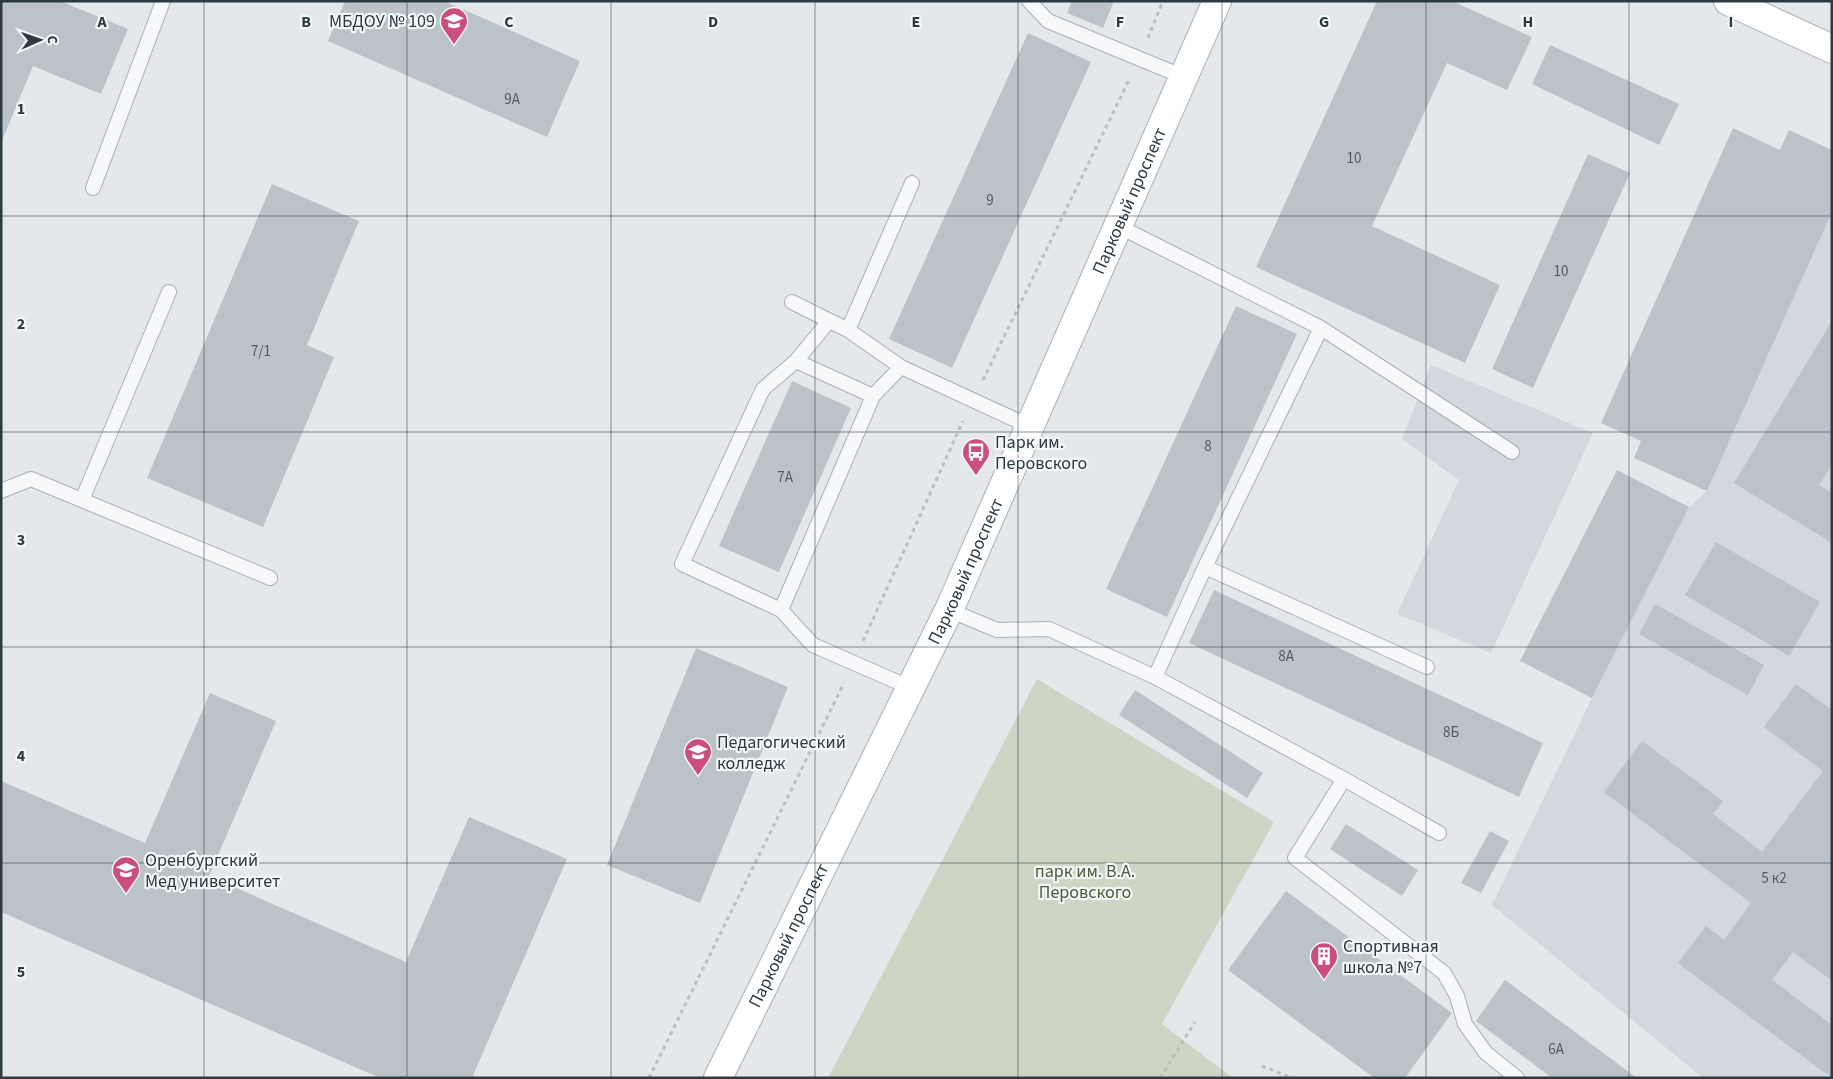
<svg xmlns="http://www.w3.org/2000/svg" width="1833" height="1079" viewBox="0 0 1833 1079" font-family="'Source Sans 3',sans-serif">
<rect width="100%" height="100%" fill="#e4e8eb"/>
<path fill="#d2d8dd" d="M1832,212v866h-129l-211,-173 100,-207 97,-191 18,-16z
M1431,365l162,68 -102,220 -94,-39 62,-134 -57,-41z"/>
<path fill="#cdd5c5" d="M1037,679l237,143 -112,202 71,54h-405z"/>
<path fill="#bbc3c8" d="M1,1h59l68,28 -27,65 -68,-28 -32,77z
M345,1h99l136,60 -33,76 -219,-96z
M1072,1h42l-11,27 -36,-15z
M1377,1h75l80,36 -25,53 -60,-27 -75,163 128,59 -35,78 -209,-96z
M1028,33l63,29 -139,306 -63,-29z
M1550,45l129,59 -20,41 -127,-61z
M1733,128l47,22 9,-20 43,20v62l-125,279 -73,-33 7,-17 -40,-18z
M1588,154l42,19 -97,215 -41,-19z
M272,184l87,37 -52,124 27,12 -71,170 -116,-49z
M1236,306l61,28 -130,283 -61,-28z
M1832,321v144l-13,20 13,8v50l-98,-60z
M792,381l59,27 -72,164 -60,-26z
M1617,470l72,37 -97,191 -72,-37z
M1716,542l104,60 -31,54 -104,-61z
M1214,590l329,153 -24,54 -330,-154z
M1655,604l109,61 -16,30 -109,-61z
M696,648l92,39 -88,216 -93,-38z
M1796,684l36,26v271l-39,-29 -21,28 60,45v53l-154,-115 28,-37 18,14 27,-37 -147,-111 38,-51 81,60 -10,13 49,38 61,-81 -59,-44z
M1135,690l128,83 -16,25 -128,-83z
M210,693l66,28 -67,155 197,86 63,-145 98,42 -95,219h-92l-379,-166v-131l144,62z
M1346,824l72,46 -16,26 -72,-47z
M1490,831l19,10 -28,52 -20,-10z
M1286,891l166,122 -47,65h-31l-146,-108z
M1505,980l132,98h-85l-76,-57z"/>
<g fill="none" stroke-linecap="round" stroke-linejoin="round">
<g stroke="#a9b0b5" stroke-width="16">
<path id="lane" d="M1029,1l19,20 136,56
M93,188l70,-187
M1118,226l203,102 -116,239 -50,110
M792,302l56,28 53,37 128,59
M829,321l-33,40 77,35
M1321,328l191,124
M848,330l64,-147
M796,361l-33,28 -81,175 99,46 32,35 98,43
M1,491l30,-12 239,99
M82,500l87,-208
M1205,567l222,100
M781,610l92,-214 28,-29
M949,610l48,20 52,-1 106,48 189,102 95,54
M1344,779l-49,79 149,115 13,23 8,28 21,29 31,25"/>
</g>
<g stroke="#a9b0b5" stroke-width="30">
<g id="secondary">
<path d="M1728,1l104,48"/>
<path id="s1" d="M718,1078l231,-468 268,-609"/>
</g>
</g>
<path stroke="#b9bfc2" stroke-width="3" stroke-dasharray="4 4" stroke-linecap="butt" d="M1148,38l15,-37
M983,380l146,-300
M863,641l100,-220
M1262,1066l30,12
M649,1078l195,-395
M1160,1078l35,-56"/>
<use href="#lane" stroke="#f6f8f9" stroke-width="14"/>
<use href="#secondary" stroke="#fff" stroke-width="28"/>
</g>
<path fill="none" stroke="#2c3a43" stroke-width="1" stroke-opacity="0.55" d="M204,1v1077M407,1v1077M611,1v1077M815,1v1077M1018,1v1077M1222,1v1077M1426,1v1077M1629,1v1077M1,216h1831M1,432h1831M1,647h1831M1,863h1831"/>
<defs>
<g id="school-pin" transform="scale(1.4375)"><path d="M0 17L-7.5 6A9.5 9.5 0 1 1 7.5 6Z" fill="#cb4e7d" stroke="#f3f7f8"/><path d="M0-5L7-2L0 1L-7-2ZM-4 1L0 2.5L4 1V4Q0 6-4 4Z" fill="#fff"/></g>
<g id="bus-pin" transform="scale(1.4375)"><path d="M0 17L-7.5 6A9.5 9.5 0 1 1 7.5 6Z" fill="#cb4e7d" stroke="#f3f7f8"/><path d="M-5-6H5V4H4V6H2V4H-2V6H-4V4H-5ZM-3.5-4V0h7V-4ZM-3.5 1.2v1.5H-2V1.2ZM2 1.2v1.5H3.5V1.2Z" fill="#fff"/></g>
<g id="university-pin" transform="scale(1.4375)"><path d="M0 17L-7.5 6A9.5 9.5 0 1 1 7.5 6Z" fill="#cb4e7d" stroke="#f3f7f8"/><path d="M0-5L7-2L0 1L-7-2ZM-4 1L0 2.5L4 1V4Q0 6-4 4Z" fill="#fff"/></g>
<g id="building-pin" transform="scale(1.4375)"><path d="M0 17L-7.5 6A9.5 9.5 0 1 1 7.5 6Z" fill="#cb4e7d" stroke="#f3f7f8"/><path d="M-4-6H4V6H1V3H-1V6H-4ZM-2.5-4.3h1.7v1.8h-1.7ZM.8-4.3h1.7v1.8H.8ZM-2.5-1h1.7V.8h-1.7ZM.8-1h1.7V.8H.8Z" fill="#fff"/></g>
</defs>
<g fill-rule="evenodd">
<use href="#school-pin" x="454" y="21"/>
<use href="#bus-pin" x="976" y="452"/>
<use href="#university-pin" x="698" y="752"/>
<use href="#university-pin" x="126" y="870"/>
<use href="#building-pin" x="1324" y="956"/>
</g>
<g text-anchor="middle" stroke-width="4.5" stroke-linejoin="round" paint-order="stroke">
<g font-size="15" fill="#505c64">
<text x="512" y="104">9А</text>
<text x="1354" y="163">10</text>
<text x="990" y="205">9</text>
<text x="1561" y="276">10</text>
<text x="261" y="356">7/1</text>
<text x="1208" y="451">8</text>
<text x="785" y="482">7А</text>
<text x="1286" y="661">8А</text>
<text x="1451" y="737">8Б</text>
<text x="1774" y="883">5 к2</text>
<text x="1556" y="1054">6А</text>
</g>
<g font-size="18" fill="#2c3a43" stroke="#f3f7f8" text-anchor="start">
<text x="435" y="27" text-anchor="end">МБДОУ № 109</text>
<text x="995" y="448">Парк им.<tspan x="995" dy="21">Перовского</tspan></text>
<text x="717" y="748">Педагогический<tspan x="717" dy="21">колледж</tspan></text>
<text x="145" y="866">Оренбургский<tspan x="145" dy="21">Мед университет</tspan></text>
<text x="1343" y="952">Спортивная<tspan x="1343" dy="21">школа №7</tspan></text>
</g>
<g font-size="18" fill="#2c3a43" stroke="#f3f7f8">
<text dy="6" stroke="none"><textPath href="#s1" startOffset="969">Парковый проспект</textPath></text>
<text dy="6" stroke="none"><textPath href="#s1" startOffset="564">Парковый проспект</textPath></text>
<text dy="6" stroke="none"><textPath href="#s1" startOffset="159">Парковый проспект</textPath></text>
</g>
<g font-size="18" fill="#495e39" stroke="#f3f7f8">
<text x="1085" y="877">парк им. В.А.<tspan x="1085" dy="21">Перовского</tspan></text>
</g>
</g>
<g font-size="16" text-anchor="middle" font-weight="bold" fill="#2c3a43" stroke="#f3f7f8" stroke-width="4.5" stroke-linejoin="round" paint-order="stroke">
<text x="102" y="27">A</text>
<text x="306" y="27">B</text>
<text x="509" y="27">C</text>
<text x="713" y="27">D</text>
<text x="916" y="27">E</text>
<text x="1120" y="27">F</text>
<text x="1324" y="27">G</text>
<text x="1528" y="27">H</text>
<text x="1731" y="27">I</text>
<text x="21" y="114">1</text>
<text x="21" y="329">2</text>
<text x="21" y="545">3</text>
<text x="21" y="761">4</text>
<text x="21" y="977">5</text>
</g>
<rect width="1833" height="1079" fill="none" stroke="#2c3a43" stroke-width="5"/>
<g transform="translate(40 40) rotate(88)" stroke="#f3f7f8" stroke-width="4" paint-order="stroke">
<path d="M0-4L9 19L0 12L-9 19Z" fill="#2c3a43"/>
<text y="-8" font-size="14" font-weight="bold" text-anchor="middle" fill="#2c3a43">С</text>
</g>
</svg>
